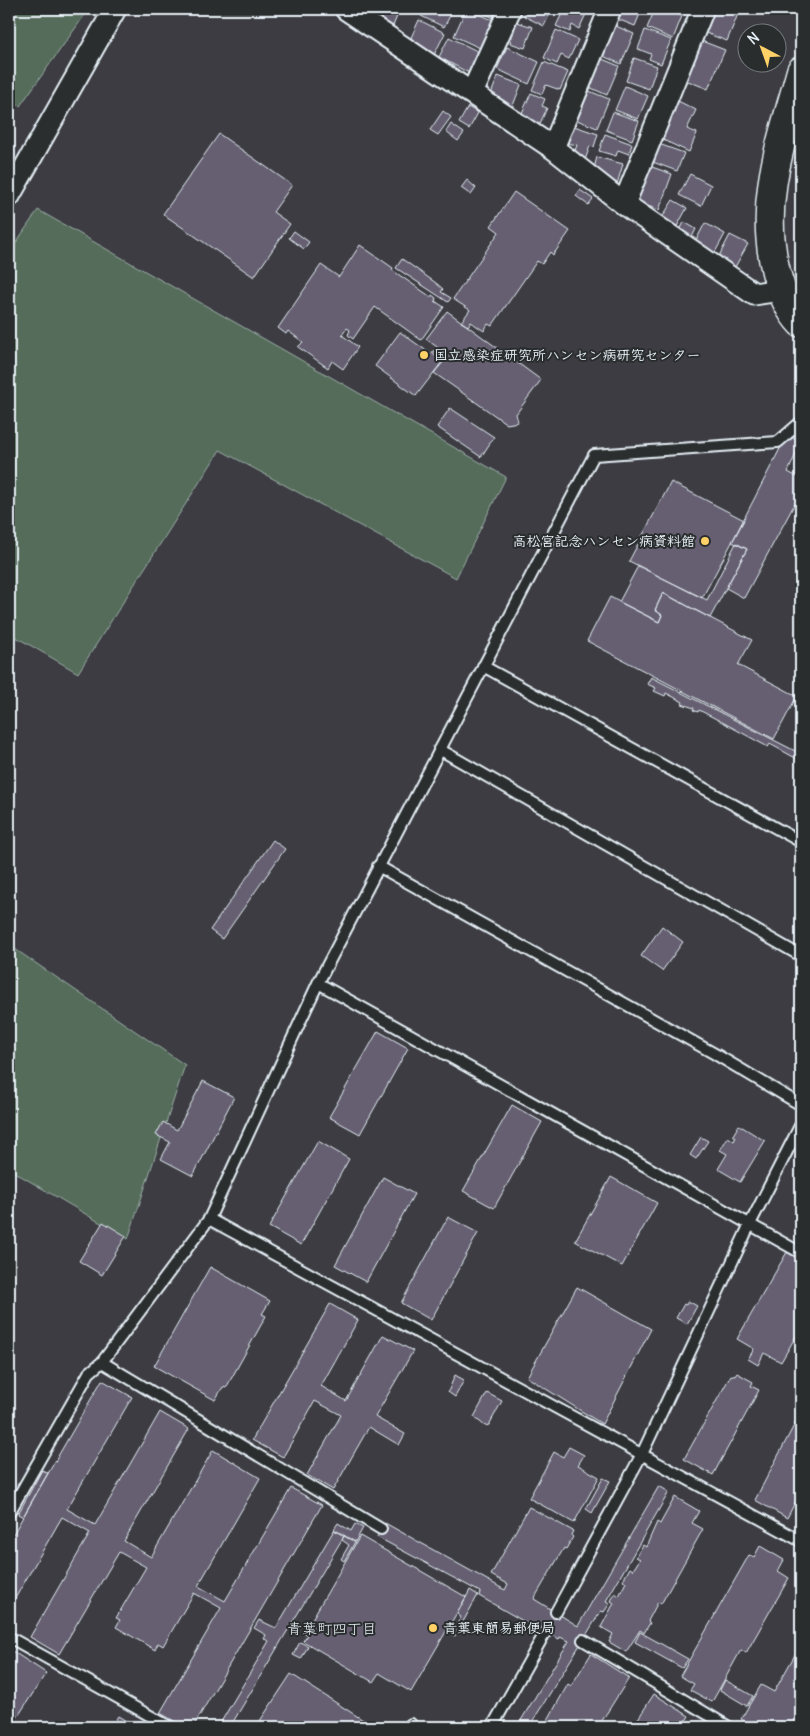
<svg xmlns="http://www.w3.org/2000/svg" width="810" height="1736" viewBox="0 0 810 1736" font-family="Delius,'Klee One',sans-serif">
<rect width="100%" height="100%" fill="#3c3c42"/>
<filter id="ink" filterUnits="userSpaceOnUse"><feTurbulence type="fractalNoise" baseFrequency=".02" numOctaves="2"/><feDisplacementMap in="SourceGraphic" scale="10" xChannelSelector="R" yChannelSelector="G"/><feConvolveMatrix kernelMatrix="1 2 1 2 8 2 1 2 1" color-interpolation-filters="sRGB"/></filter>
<g filter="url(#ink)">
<path fill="#546c5a" stroke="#9eaea9" d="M9,9h80l-69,97 -11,-6z
M38,210l468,267 -50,101 -236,-128 -142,223 -69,-40v-380z
M9,945l176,120 -57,174 -119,-70z"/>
<path fill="#655f71" stroke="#e8f1f8" d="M374,9h26l-7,17 -22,-9z
M425,9h25l3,1 -9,17 -23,-11z
M466,9l27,11 -13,28 -26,-12z
M475,9h26l-5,10z
M527,9h25l-8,17 -20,-10z
M564,9h20l-2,4 4,1 -7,15 -7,-4 -2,7 -14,-6z
M621,9h21l-7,17 -18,-7z
M655,9h8l19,7 -9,23 -26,-11z
M711,9h29l-13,32 -24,-9z
M419,20l26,13 -11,22 -25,-13z
M517,22l16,5 -8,21 -15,-5z
M616,26l18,8 -13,30 -18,-8z
M556,30l22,10 -9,19 -8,-4 -4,9 -13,-6z
M645,30l26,10 -10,24 -12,-5 2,-5 -13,-5z
M449,37l30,15 -10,21 -30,-16z
M699,40l26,10 -17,39 -25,-10z
M507,47l32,15 -10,22 -32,-15z
M634,58l23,8 -8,23 -23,-8z
M602,59l17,7 -12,29 -18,-8z
M544,62l24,10 -8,18 -14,-5 -4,9 -10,-4z
M498,76l23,9 -9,23 -23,-9z
M625,86l23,10 -10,23 -23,-9z
M589,91l20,8 -12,29 -20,-8z
M531,93l14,6 -3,7 5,2 -9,20 -17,-13z
M678,101l18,9 -9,19 10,4 -8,19 -28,-13z
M468,107l10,6 -9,16 -10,-6z
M443,111l8,6 -13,18 -8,-5z
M613,112l26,9 -7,19 -26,-10z
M451,124l13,9 -6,8 -12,-9z
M574,126l24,8 -4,13 -4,-1 -5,14 -12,-4 4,-11 -9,-2z
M219,134l73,51 -19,27 17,12 -36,53 -91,-63z
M605,134l27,10 -3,10 -11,-4 -2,6 -17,-5z
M656,143l28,10 -7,18 -27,-10z
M597,157l26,7 -6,20 -25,-8z
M649,166l23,8 -13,36 -23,-8z
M690,174l21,11 -10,21 -22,-11z
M467,180l9,8 -5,7 -10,-7z
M580,190l13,9 -5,6 -12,-9z
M514,192l56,39 -17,24 -3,-3 -8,12 -5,-3 -45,65 -4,-2 -4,7 -13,-9 -3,4 -7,-4 9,-12 -17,-11 46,-67 -8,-6z
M673,200l14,8 -11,20 -15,-9z
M684,222l12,7 -7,14 -12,-6z
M705,223l20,11 -12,22 -20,-10z
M294,231l15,11 -5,7 -15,-11z
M730,235l18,9 -13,23 -17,-9z
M360,245l33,23 -1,2 39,27 1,-2 4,3 -1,3 9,6 -23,33 -46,-33 -22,32 -5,-4 2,-5 -3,-2 -5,7 16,12 -15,22 -11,-8 -4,7 -30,-21 5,-5 -15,-11 -2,3 -8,-6 43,-63 18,12z
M402,259l34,24 7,6 -2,3 10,6 -3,4 -52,-34z
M447,311l94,69 -25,34 2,8 -11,2 -73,-51 11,-13 -6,-4 -2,-9 -11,-8z
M400,332l31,22 3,-4v5l8,7 -26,34 -41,-30z
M450,408l44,29 -13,20 -44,-30z
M787,435l14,7 -13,30 13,7v13l-57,106 -18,-10 21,-39 -15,-7z
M671,482l73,38 -42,78 -73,-37z
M736,543l11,6 -37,69 -47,-25 -8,17 7,5 -3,7 -40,-20 19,-36 69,34z
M663,593l89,47 -14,25 59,31 -23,43 -187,-98 23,-44 49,25 3,-7 -7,-5z
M651,677l150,77 -2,6 -29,-16 -2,3 -46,-25 -23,-12 -1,2 -5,-2 1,-2 -12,-4 1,-2 -17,-9 -1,3 -11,-5 2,-3 -9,-4z
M273,840l12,9 -63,90 -12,-9z
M662,926l21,16 -21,29 -21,-15z
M378,1031l30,17 -48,86 -31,-17z
M203,1081l31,16 -41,79 -32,-17 9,-17 -14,-7 7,-13 14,8z
M512,1105l30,17 -48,86 -31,-17z
M739,1125l26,16 -25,41 -22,-13 9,-15 -7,-4 8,-13 6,4 2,-4 -3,-2z
M701,1137l7,4 -12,18 -6,-4z
M318,1141l31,18 -48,86 -32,-18z
M383,1177l31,17 -48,88 -31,-17z
M611,1177l46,26 -35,63 -47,-25z
M448,1217l30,16 -47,87 -30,-17z
M103,1222l23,14 -24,39 -23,-14z
M787,1252l14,8v79l-5,-3 -15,26 -17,-9 -6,12 -10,-6 6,-10 -17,-10z
M210,1267l60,34 -8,13 4,2 -40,72 -3,-1 -8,13 -61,-34z
M577,1287l74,42 -49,95 -75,-47z
M688,1301l9,5 -10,18 -11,-6 8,-14 2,1z
M330,1304l28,16 -37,66 25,15 37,-66 30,16 -38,66 30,17 -6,11 -30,-18 -36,63 -26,-15 34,-60 -26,-14 -32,56 -31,-17z
M737,1373l16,9 -2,4 8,4 -46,85 -29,-16 47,-84 4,1z
M455,1375l9,5 -9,17 -7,-5z
M102,1380l30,17 -65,112 28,16 65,-113 29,17 -65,112 27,16 62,-107 47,28 -62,108 27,15 66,-113 31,17 -129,222h-8l-25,-14 61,-105 -27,-15 -31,53 -5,-3 -3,7 -39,-23 4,-7 -4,-2 30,-51 -27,-15 -60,102 -29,-17 60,-104 -28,-16 -53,92v-68z
M487,1393l15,8 -13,24 -4,1 -11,-9z
M801,1412v79l-14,27 -32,-18z
M569,1447l15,8 -6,10 21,12 -25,46 -45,-25 25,-46 9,5z
M42,1470l6,3 -25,44 -5,-3z
M603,1478l7,3 -18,32 -6,-4z
M659,1486l10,6 -63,109 4,2 -6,9 -3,-1 -72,116h-12l52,-86 -9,-4 -1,2 -36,-18 -44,-25 1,-4 -103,-55 8,-14 120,67 3,-6 -17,-9 38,-68 44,24 -2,4 2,2 -7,12 -2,-1 -30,51 44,27z
M675,1497l24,14 -7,12 11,6 -42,75 -3,-2 -10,19 2,2 -6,10 -4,-3 -14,22 -17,-10 4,-8 -12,-7 13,-24 -3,-2 4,-8 4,3 7,-14 -3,-2 7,-12 3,2 7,-11 -4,-2 7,-12 3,2 11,-25 3,2z
M338,1523l13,8 4,-7 8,4 -8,14 -21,-13z
M334,1530l10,6 -114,191h-12l51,-86 -5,-2 2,-4 -12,-7 5,-8 17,8z
M344,1536l11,6 -11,19 -3,-2 8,-14 -7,-5z
M360,1536l106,61 -55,95 -32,-19 -6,9 -70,-41 4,-6 -3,-2z
M760,1546l24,14 -6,11 11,7 -43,75 -5,-3 -29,52 -22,-12 4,-6 -14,-8 69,-121 5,2z
M470,1590l8,5 -23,41 -4,-2 10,-17 -4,-3z
M640,1632l48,27 -6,9 -47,-26z
M300,1642l8,4 -7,13 -8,-4z
M801,1644v83l-33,-2 -13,2 -14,-8 20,-34 13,7z
M9,1649l37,24 -35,54h-2z
M591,1654l38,24 -31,49h-54l24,-43 3,2z
M291,1674l83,53h-118z
M725,1680l28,16 -6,10 -27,-16z
M654,1694l35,22 -7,11h-56l4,-5 4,3z
M118,1716l18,11h-25z"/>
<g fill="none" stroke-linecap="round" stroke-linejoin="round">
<g stroke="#e8f1f8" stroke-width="14">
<path id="service" d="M483,666l318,176
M439,749l362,207
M378,866l337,188 86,51
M318,983l483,270
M209,1219l592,322
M102,1362l279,167
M9,1513l80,-140 13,-11 107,-143 109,-236 276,-528 184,-13 23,-20
M556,1612l86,-158 108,-230 51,-100
M9,1637l161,90
M583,1640l146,87
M409,1727l2,-3
M492,1727l53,-94"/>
</g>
<g stroke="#e8f1f8" stroke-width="25">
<path id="minor" d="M346,9l207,139 71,56 130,90 26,-4
M472,93l38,-84
M553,148l57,-139
M9,196l106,-187
M624,204l79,-195"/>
</g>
<g stroke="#e8f1f8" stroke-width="31">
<path id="secondary" d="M801,71c-19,69 -43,130 -25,201 5,19 12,37 25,51"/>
</g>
<use href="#service" stroke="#2a2d2e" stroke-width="10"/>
<use href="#minor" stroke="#2a2d2e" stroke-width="21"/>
<use href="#secondary" stroke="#2a2d2e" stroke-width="28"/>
</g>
</g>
<g fill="#ffd166" stroke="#2a2d2e" stroke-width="2">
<circle cx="424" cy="355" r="5"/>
<circle cx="705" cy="541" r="5"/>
<circle cx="433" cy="1628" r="5"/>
</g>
<g text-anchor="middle" stroke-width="4" stroke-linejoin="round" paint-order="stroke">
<g font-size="14" font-weight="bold" fill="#e8f1f8" stroke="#2a2d2e" text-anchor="start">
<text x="434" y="360">国立感染症研究所ハンセン病研究センター</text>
<text x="695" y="546" text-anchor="end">高松宮記念ハンセン病資料館</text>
<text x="443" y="1633">青葉東簡易郵便局</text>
</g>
<g font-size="15" fill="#e8f1f8" stroke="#2a2d2e">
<text x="332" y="1634">青葉町四丁目</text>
</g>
</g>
<rect width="810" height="1736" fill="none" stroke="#2a2d2e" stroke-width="30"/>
<rect x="15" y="15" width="780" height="1706" fill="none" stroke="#e8f1f8" stroke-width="2" filter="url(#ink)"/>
<g transform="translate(762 48) rotate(319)"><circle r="24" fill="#2a2d2e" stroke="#767b7f"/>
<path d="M0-4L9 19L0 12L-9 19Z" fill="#ffd166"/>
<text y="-8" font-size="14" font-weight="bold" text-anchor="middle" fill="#e8f1f8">N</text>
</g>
</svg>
